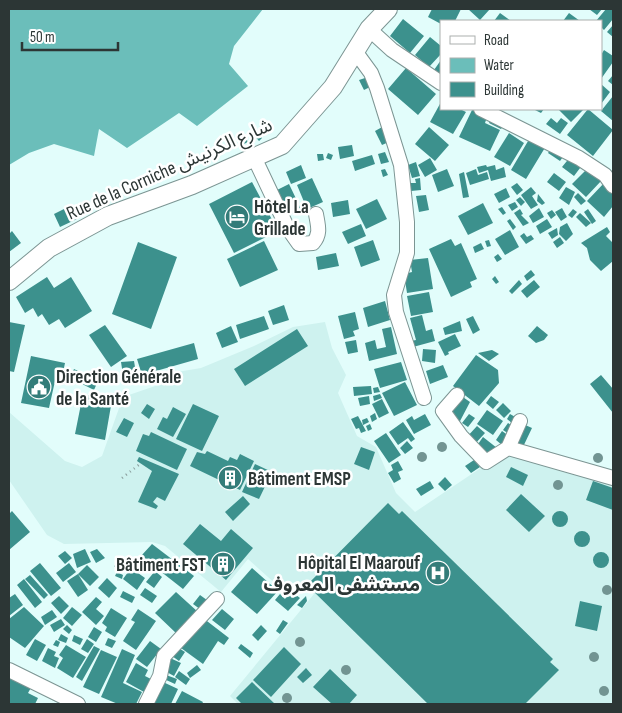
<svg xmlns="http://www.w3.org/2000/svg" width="622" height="713" viewBox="0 0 622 713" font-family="'Sofia Sans Condensed','Noto Sans Arabic',sans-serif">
<rect width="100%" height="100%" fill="#e2fdfb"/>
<path fill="#cef2ef" d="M325,322l7,26 14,27 -8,18 19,43 19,11 20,46 19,19 91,-61 107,29v224h-375l-8,-8 84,-102 -36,-8 -30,-27 -27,33 -56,-46 -13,-4 -88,2 -17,-9 -38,-55v-68l56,49 17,6 20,-11 21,-59 41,-14 13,-11 24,-4 53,-22 39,-19z"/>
<path fill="#6bbeba" d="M9,9h254l-29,37 -5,18 19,22 -51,40 -18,-13 -52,35 -28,-19 -5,27 -40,-12 -25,9 -20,12z"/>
<path fill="#3c918d" d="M432,9h29l-6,12h-14v3l-13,-7z
M468,9h22l-10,11z
M589,9h13l-5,6z
M606,9h7v10l-9,11 -3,-3v-6h-5z
M500,13l11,8h-17z
M569,13l11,8h-17z
M403,19l21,17 -14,17 -20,-17z
M613,25v12l-6,-5z
M430,37l11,9v8l-12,13 -14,-12z
M604,50l9,6v6l-12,17v-24z
M441,60v15l-7,-5z
M406,68l30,26 -18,21 -30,-26z
M613,75v10l-5,-4z
M368,77l4,9 -8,4 -5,-10z
M601,84l9,8 -9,12z
M613,96v25l-12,-10z
M441,102v7h19l6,3 -13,22 -23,-12z
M533,109h11l-3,4z
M558,109h26l-13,13z
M588,109l25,21 -20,26 -26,-21z
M472,110l15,7 -2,6 15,7 -10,21 -31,-14z
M492,117l13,6 -4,6 -12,-6z
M551,118l6,5 4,-5 7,5 -8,11 -14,-10z
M384,126l7,15 -9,4 -7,-14z
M429,127l20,18 -14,16 -20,-17z
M256,130l6,8 -3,3 -7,-8z
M509,133l15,10 -14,23 -16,-9z
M244,135l4,7 -6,3 -4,-7z
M531,136l15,10 -20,33 -15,-9z
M352,145l2,11 -14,3 -2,-12z
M553,146l12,8 -5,7 -12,-8z
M385,152l4,10 -8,2 -3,-10z
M328,153l5,2 -2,5 -5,-2z
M317,154h6l1,6 -6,1z
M372,155l3,9 -20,7 -3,-10z
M571,156l12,8 -9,12 -12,-9z
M430,158l7,12 -12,7 -7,-12z
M416,162l4,14 -8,2 -4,-13z
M301,165l5,13 -15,6 -5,-12z
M486,165l1,2 8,-2 1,5 8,-3 2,10 -15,4 -3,-11 -9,3 -2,-6z
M589,167l13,13 -16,17 -14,-13z
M385,169l3,6 -5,2 -2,-7z
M447,169l7,17 -16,6 -6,-17z
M476,169l2,6 9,-3 2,7 -19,6 -4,-12z
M464,172l5,25 -6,1 -4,-24z
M554,173l12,9 -7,9 -12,-9z
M312,178l11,24 -16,7 -10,-24z
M420,178l1,12 -10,1 -1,-8h6l-1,-4z
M252,182l26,49 -44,22 -25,-49z
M605,182l8,8v16l-9,11 -17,-16z
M517,183l6,7 -6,5 -6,-8z
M289,184l12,25 -11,6 -13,-25z
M531,187l5,6 -4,3 6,9 -7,4 -10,-14z
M566,187l9,5 -6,13 -10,-7z
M506,188l4,9 -11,6 -5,-9z
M578,193l8,8 -5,4 -7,-8z
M538,194l7,9 -3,2 -5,-4z
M426,195l3,15 -10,2 -3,-16z
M520,197l5,5 -4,4 -5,-6z
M377,199l10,20 -21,10 -10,-20z
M348,200l2,14 -17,3 -2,-14z
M515,202l3,5 -6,4 -4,-6z
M483,203l10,20 -25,12 -10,-19z
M70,206l7,13 -17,8 -6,-13z
M502,207l4,6 -3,2 -5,-6z
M539,208l5,9 -11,6 -4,-7z
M562,208l5,9 -6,4 -6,-9z
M520,209l3,5 -2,1 8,8 -6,3 -9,-13z
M573,209l4,3 -5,6 -4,-3z
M588,209l8,12 -4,3 -8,-12z
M552,210l4,5 -5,4 -4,-6z
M580,213l11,10 -5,4 -10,-10z
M510,219l6,8 -3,3 -6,-9z
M547,219l5,8 -12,7 -4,-8z
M567,223l6,11 -7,7 -7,-7 1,-7z
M361,224l5,12 -18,8 -6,-12z
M607,227l3,5 -4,4 7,7v18l-12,10 -11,-11 -3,-12 -6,-5z
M557,228l1,7 -6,4 -4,-6z
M510,230l9,17 -14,8 -10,-16z
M12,231l9,12 -12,9v-18z
M524,233l3,4 4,-2 3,4 -8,5 -6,-8z
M560,237l4,6 -7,5 -4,-6z
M451,239l4,7 6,-3 16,36 -7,3 2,5 -21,10 -22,-48z
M373,240l7,20 -19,7 -7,-20z
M489,240l2,6 -4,1 -2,-6z
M264,241l14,29 -38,17 -13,-28z
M138,242l39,15 -26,72 -39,-15z
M481,243l3,6 -9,4 -2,-6z
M336,253l3,13 -21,4 -2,-13z
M498,254l4,5 -5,3 -3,-5z
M428,258l5,31 -26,4 -3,-19 8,-2 -2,-12z
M531,270l4,5 -8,6 -3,-5z
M495,276l4,6 -3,2 -4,-5z
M47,277l7,11 17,-11 21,34 -27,17 -6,-9 -10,6 -7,-11 -4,3 -5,-9 -8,5 -9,-16z
M519,280l3,4 -10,10 -3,-3z
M534,280l6,7 -13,11 -6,-7z
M429,292l4,20 -22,4 -4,-20z
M385,301l5,19 -22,7 -5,-19z
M284,305l5,15 -16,5 -5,-14z
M355,312l4,17 -6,2 2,5 -11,3 -6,-23z
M422,315l4,16 6,-2 3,12 -22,6 -2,-6 5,-1 -6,-22z
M264,316l5,13 -29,10 -4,-14z
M473,316l7,14 -7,4 -7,-15z
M460,321l2,10 -17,4 -2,-7z
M9,322l16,3 -11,47 -5,-1z
M105,325l22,31 -16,11 -22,-32z
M231,326l7,16 -16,6 -6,-15z
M537,326l11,9 -4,5 -8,3 -8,-7z
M391,327l6,27 -28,7 -4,-18 10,-3 2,9 9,-2 -4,-18z
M297,329l11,17 -63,40 -11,-17z
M455,334l6,12 -13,6 1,2 -4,2 -7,-14z
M356,340l2,12 -10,2 -3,-12z
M194,343l4,16 -56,16 -5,-16z
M423,349l13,1 -1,13 -13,-2z
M492,350l7,4 -10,7 -11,-8z
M476,355l22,15 1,13 -20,23 -26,-20z
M31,356l34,7 -4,19 -6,-1 -6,27 -28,-5z
M134,361l2,12 -13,2 -2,-13z
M401,362l6,18 -27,8 -6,-19z
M443,365l5,12 -18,7 -4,-13z
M74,369l24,12 -4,9 -24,-12z
M601,375l12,14v24l-23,-29z
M405,382l12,23 -23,11 -12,-23z
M371,386l1,8 -18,2 -1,-9z
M378,387l2,5 -6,1 -1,-5z
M83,394l29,6 -7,40 -30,-6z
M380,394l2,4 -8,3 -1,-5z
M460,395l10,7 -11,21 -12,-8z
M369,396l1,8 -10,2 -2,-8z
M491,396l8,6 -6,7 -7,-6z
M382,399l7,14 -10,5 -7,-14z
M503,403l8,8 -7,7 -8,-8z
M147,404l8,5 -6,10 -8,-6z
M193,404l26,12 -17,35 -26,-12z
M173,407l13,7 -13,23 -16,-8 6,-12 4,2z
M487,410l16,11 -10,14 -16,-11z
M375,413l2,6 -5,3 -2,-6z
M425,414l6,11 -17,9 -8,-14 6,-4 2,4z
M469,414l6,4 -7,9 -6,-4z
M510,414l7,4 -4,6 -6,-5z
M358,416l8,15 -5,2 -2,-5 -3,1 -5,-10z
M124,418l10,5 -7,14 -11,-5z
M367,418l2,4 -6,3 -1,-5z
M403,422l12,17 -4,3 -3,-4 -10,7 -9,-13z
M508,423l6,4 -5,7 -6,-4z
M370,424l2,5 -4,2 -2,-5z
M523,424l9,4 -10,21 -9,-4z
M477,426l8,7 -11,12 -8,-7z
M502,431l7,5 -7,9 -6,-5z
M151,432l36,17 -10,21 -41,-19 7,-17 6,2z
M386,433l15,22 -12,8 -15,-22z
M483,437l14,11 -7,9 -14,-10z
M407,441l6,7 -8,6 -5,-6z
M361,447l14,5 -6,18 -15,-6z
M207,451l21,10 2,-4 7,3 3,-6 14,7 -14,29 -50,-24 7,-14 8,2z
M139,457l40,17 -14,27 -8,-4 -4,5 5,4 -2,3 -18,-7 14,-31 -15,-10z
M474,460l6,7 -9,6 -6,-7z
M398,461l5,9 -5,2 3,7 -7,4 -6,-10 5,-3 -2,-5z
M255,464l17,8 -13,27 -17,-7z
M511,467l17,8 -5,11 -17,-9z
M445,477l7,8 -7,6 -7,-7z
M430,481l4,7 -13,8 -5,-7z
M593,481l20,7v22l-27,-10z
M521,494l24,22 -16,16 -23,-22z
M243,496l7,8 -17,17 -8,-9z
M388,503l11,11 3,-3 151,148 -3,3 9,8 -34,34h-97l-121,-119z
M552 519a8 8 0 1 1 16 0a8 8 0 1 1-16 0Z
M12,511l18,21 -21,18v-36z
M200,524l21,17 10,-12 22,19 -27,32 -43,-36z
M574 539a8 8 0 1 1 16 0a8 8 0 1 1-16 0Z
M152,544l42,32 -11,13 -42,-33z
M85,549l6,13 -14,6 -4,-14z
M97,549l8,9 -9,5 -6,-11z
M65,551l7,7 -7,6 -7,-8z
M593 560a8 8 0 1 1 16 0a8 8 0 1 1-16 0Z
M126,557l4,5 -12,9 -4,-5z
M40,563l21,25 -10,8 -21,-25z
M69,563l7,9 -13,10 -7,-9z
M87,565l12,12 -9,9 -12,-12z
M131,568l14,10 -8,12 -14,-11z
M252,568l26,23 -21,23 -26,-22z
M155,571l7,6 -8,11 -8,-6z
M117,572l6,3 -1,4 -7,-3z
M78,574l10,16 -10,7 -11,-16z
M30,575l18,20 -4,4 -19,-20z
M107,578l10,10 -8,10 -11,-10z
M24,579l18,23 -7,6 -18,-23z
M145,588l12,8 -5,7 -12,-8z
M123,591l12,6 -3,6 -12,-6z
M291,591l9,7 -12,13 -13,-11 5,-6 5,5z
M176,592l22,20 -21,22 -22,-21z
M15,594l8,11 -14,11v-18z
M200,595l11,8 -7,9 -11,-8z
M59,596l10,10 -8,8 -10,-11z
M306,596l1,5 -5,7 -5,-3z
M96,597l6,5 -6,7 8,7 -8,9 -14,-13z
M580,601l22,5 -5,25 -22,-5z
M24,607l20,19 -19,22 -16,-11v-18z
M72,607l10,8 -10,11 -9,-8z
M111,608l16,10 -12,19 -10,-6 2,-4 -5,-4z
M138,609l18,12 -20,29 -13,-9 12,-19 -4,-2z
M222,609l12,10 -9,11 -13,-10z
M52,610l5,7 -12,8 -4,-8z
M203,618l26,20 -5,7 -6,-4 -15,23 -22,-16z
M61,619l4,6 -11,7 -4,-7z
M283,620l5,3 -8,11 -4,-3z
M67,625l5,5 -3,4 -6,-5z
M261,625l6,6 -9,10 -6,-6z
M94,627l8,5 -6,10 -8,-5z
M61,634l7,4 -2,5 -8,-3z
M74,635l9,4 -3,6 -8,-4z
M108,638l8,3 -4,7 -7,-3z
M35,639l11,6 -9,16 -11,-6z
M87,639l7,5 -6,9 -7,-4z
M56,640l4,2 -2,5 -5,-2z
M150,641l11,8 -14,18 -11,-8z
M241,644l12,9 -3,5 -12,-10z
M66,645l20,12 -13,21 -16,-10 6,-10 -4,-3z
M94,646l6,3 -18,32 -6,-4z
M177,647l8,5 -6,9 -7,-5z
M284,647l17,17 -30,33 -18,-17z
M48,648l8,4 -2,4 5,2 -4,10 -13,-7z
M122,649l13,6 -12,28 19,9 -6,12h-18l-17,-7z
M101,650l16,7 -18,37 -16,-7z
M170,658l11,5 -7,13 -11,-6z
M136,663l12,7 -3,6 6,3 -7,13 -18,-10z
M197,665l4,5 -11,8 -3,-5z
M306,668l6,7 -9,8 -6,-6z
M330,669l27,26 -8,9h-17l-19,-17z
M179,671l11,8 -4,6 -11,-8z
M9,672l24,12 -5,9 10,5 -3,6h-26z
M166,675l11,4 -2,5 -11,-5z
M163,682l15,7 -7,15h-18z
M252,682l23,22h-33l-6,-6z
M182,691l21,11 -1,2h-27z"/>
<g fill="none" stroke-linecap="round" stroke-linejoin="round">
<g stroke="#7c9593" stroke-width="16">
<path id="minor" d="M369,29l23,21 49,33
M355,51l16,22 6,15 24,77 6,57v31l-13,42 2,17 28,86
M481,109l98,49 26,17 8,11
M254,157l33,70 12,17 14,-1c8,-9 5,-17 3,-29
M457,395l-14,16 18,25 25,26 22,-14 105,30
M508,448l12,-27
M9,670l69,34
M146,704l14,-28 4,-20 53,-57"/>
</g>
<g stroke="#7c9593" stroke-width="20">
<path id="major" d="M9,281l40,-33 59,-32 84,-31 90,-40 51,-58 36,-58 19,-20"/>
</g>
<path stroke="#8a9d9c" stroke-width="2.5" stroke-dasharray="1 4" stroke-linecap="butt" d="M122,478l18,-14"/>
<use href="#minor" stroke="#fff" stroke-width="14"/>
<use href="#major" stroke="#fff" stroke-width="18"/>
</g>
<g fill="#729492">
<circle cx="442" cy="447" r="5"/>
<circle cx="422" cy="457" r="5"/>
<circle cx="598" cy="458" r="5"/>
<circle cx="558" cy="485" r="5"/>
<circle cx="607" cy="590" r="5"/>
<circle cx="300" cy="642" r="5"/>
<circle cx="594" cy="657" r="5"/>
<circle cx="346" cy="670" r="5"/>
<circle cx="604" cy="691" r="5"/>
<circle cx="287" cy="698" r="5"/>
</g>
<defs>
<g id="hotel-disc" transform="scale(1.25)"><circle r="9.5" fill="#347c79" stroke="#fff"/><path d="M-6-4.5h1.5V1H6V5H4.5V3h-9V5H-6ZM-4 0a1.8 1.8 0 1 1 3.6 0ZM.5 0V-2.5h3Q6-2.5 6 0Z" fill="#fff"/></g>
<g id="civic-disc" transform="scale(1.25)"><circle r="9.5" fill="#347c79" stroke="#fff"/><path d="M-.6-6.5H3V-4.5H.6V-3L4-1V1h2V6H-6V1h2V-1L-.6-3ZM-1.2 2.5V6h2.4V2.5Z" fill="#fff"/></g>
<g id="building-disc" transform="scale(1.25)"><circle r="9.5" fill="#347c79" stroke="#fff"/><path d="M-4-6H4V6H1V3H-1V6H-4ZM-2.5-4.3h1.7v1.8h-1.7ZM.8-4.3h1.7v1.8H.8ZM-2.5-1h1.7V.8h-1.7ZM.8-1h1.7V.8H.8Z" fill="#fff"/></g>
<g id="hospital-disc" transform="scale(1.25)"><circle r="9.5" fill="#347c79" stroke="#fff"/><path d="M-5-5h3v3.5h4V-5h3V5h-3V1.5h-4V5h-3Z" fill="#fff"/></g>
</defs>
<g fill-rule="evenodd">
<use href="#hotel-disc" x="237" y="217"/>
<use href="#civic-disc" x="39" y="387"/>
<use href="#building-disc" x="230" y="478"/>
<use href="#building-disc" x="223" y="564"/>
<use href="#hospital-disc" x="438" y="573"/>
</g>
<g text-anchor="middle" stroke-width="5" stroke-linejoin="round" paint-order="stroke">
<g font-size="19" fill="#2c3635" stroke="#fff">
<text transform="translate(169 168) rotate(-24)" y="7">Rue de la Corniche شارع الكرنيش</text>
</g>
<g font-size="19" font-weight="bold" fill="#2c3635" stroke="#fff" text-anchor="start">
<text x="254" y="213">Hôtel La<tspan x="254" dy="22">Grillade</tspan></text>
<text x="56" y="383">Direction Générale<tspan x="56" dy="22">de la Santé</tspan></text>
<text x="248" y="485">Bâtiment EMSP</text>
<text x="420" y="569" text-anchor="end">Hôpital El Maarouf<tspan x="420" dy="22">مستشفى المعروف</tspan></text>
<text x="206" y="571" text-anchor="end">Bâtiment FST</text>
</g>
</g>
<rect width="622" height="713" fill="none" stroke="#2c3635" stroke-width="20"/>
<rect x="440" y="20" width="162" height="90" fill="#ffffff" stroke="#abafae"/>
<rect x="450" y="36" width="25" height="8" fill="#ffffff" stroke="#abafae"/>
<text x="484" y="45" font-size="15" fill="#2c3635">Road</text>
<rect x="450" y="58" width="25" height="15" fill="#6bbeba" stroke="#abafae"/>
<text x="484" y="70" font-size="15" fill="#2c3635">Water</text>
<rect x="450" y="82" width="25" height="15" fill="#3c918d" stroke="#abafae"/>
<text x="484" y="95" font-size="15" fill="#2c3635">Building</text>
<path d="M22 42v8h96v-8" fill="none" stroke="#2c3635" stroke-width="2.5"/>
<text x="30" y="42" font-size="15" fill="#2c3635" stroke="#ffffff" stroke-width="4" paint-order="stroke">50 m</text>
</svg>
